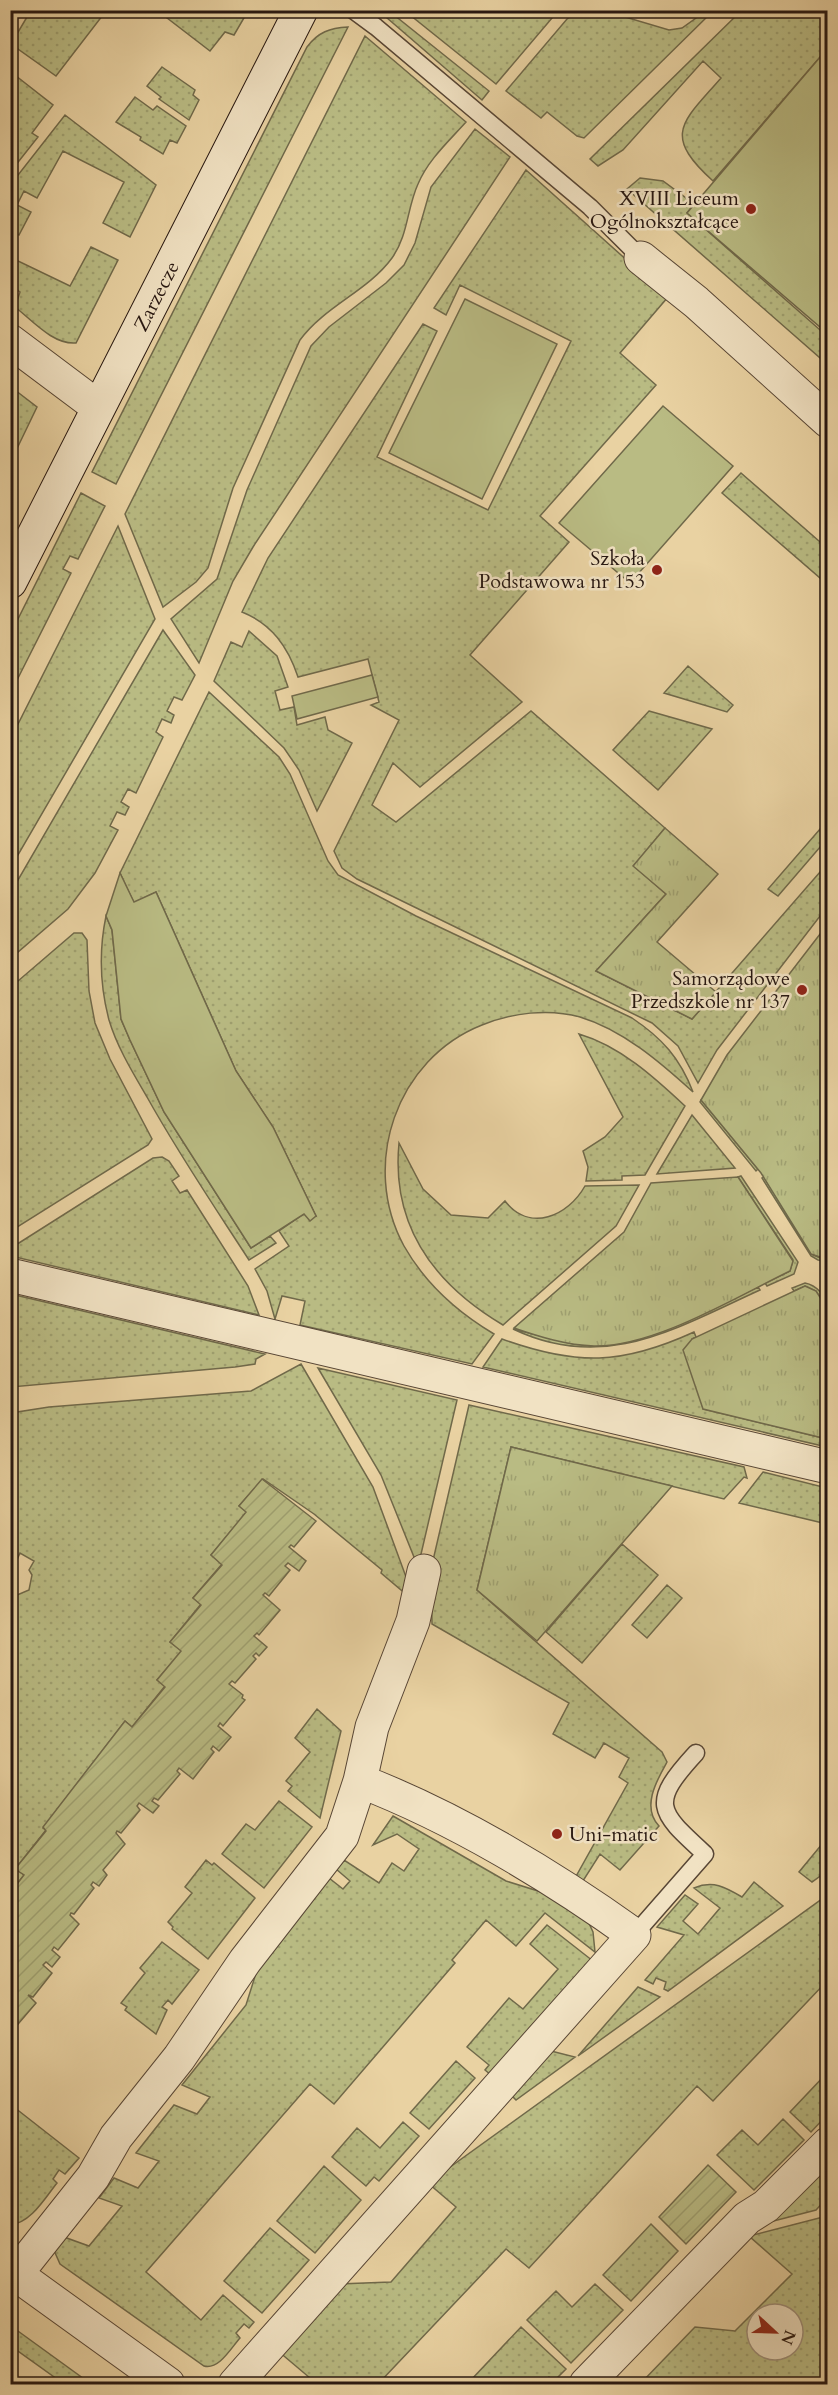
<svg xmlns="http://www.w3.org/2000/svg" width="838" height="2395" viewBox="0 0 838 2395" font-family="Cardo,serif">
<defs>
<pattern id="grass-dots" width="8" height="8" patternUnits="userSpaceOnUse" patternTransform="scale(1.5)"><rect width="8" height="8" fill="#b9bb83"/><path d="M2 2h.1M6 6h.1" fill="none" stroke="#9fa070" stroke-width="1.8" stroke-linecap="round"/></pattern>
<pattern id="park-tufts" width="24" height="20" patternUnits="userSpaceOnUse" patternTransform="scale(1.5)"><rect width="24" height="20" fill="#b9bb83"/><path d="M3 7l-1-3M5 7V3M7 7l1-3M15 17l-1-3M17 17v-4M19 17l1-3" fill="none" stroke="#9fa070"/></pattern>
<pattern id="garden-furrows" width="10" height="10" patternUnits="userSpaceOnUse" patternTransform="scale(1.5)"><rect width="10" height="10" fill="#b9bb83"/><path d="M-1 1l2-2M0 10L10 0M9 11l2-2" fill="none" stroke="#9fa070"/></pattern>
</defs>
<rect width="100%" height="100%" fill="#e9d2a2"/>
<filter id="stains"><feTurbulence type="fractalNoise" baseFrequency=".00333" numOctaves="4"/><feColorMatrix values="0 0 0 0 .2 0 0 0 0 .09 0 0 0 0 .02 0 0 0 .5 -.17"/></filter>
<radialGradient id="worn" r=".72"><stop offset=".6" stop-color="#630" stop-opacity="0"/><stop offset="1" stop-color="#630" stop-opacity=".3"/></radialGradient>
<path fill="url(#grass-dots)" stroke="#70694a" stroke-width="1.5" fill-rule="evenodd" d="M13,11l93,-1v1l-50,65 -45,-32 16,-27z
M158,11h42l3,2 2,-2h43l-14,24 -9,-3 -15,19z
M379,11h10l100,80 -7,9z
M405,11h153l-62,73z
M579,11h26l64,19 13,-2 24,-17h7l-129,127 -7,-2 -30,-24 -6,6 -35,-27 61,-72z
M646,11h41l-15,6z
M741,11h86v38l-114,132c-52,-47 -30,-59 8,-103l-18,-17 -80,89 -25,16 -8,-7z
M348,27l-232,457 -24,-12 215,-425c11,-15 23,-19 41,-20z
M365,36l101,86c-17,19 -38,38 -48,62 -11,24 -10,52 -26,74 -24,33 -67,48 -92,82l-67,148 -25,80 -12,14 -33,25 -38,-93z
M162,67l33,23 -2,5 6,5 -10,20 -30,-21 2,-2 -14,-11z
M11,72l42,33 -21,28 6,4 -27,34z
M135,97l18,13 4,-4 29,20 -9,17 -7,-3 -7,14 -23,-14 1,-3 -25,-15z
M65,115l91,70 -26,52 -27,-14 21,-41 -61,-31 -26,47 -13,-7 -7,14 14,7 -12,23 -8,-4v-47z
M475,129l35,28 -257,390 -20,34 -34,82 -28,-44 46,-40 30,-89 64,-144 18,-19 57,-44 18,-18 11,-22 16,-56z
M526,170l142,127 -48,56 36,32 -116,131 29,26 -99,113 52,47 -102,85 -27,-24 -21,42 24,17 135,-111 134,117 -31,38 32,28 -70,77 96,48 135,-155v43l-110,143 -19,33 -20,-37 -26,-23 -295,-144 -15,-11 -8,-17 65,-131 -28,-15 8,-3 -11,-43 -70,18c-10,-30 -26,-53 -56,-65l26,-54 155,-234 14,7 -60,126 111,53 83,-169 -111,-56 -14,30 -12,-7z
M640,178l23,3 31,23 -7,9 140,123v28l-200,-175z
M91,247l27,13 -42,83c-23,2 -44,-23 -61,-36l5,-15 -9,-7v-19l3,-7 56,27z
M11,387l26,20 -26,54z
M741,473l86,75v36l-105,-91z
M81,493l24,13 -27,53 -8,-3 -7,13 8,4 -60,119v-59z
M118,526l37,93 -144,248v-129z
M163,630l32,45 -13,25 -8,-3 -7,14 7,4 -3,8 -9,-4 -6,13 7,5 -27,56 -8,-4 -7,13 8,5 -4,8 -8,-3 -7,14 8,4 -23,43 -27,36 -57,49v-66z
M249,631l28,25 11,31 -13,4 5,19 14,-3 3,18 28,-8 3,13 24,13 -35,68 -18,-41 -15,-22 -70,-67 17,-39 11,5z
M688,666l45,39 -6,7 -63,-19z
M209,692l70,65 11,17 38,87 10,14 78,41 216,102c30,20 48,40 61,74 -33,-30 -70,-62 -113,-75 -32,-9 -68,-4 -98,8 -86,34 -122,140 -78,221 21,37 53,66 90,88l-22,30 -172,-39 5,-24 -23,-5 -7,23 -8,-28 -12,-22 34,-23 -10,-15 26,-18 11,3 -43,-89 -37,-56 -80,-179 -22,11 -14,-30z
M649,711l63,18 -54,61 -45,-40z
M827,821v18l-49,57 -10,-7z
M106,916l6,14 9,89 9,21 34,72 87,136 19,-12 6,7 -27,17c-35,-54 -71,-107 -102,-163 -14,-24 -30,-50 -38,-77 -9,-34 -10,-70 -3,-104z
M74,933h8l5,7 2,51 6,32 15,36 42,80 -4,6 -137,86v-244z
M579,1034c41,12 75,43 106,72l-40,69 -23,1v4l-36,1 2,-14 -5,-16 22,-14 18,-20z
M701,1100l57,69 -2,2 -56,-69z
M692,1115l43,53 -78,6z
M399,1143l24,46 28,26 37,3 17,-17c25,32 63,15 80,-15l54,-1 -23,41 -113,99c-69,-41 -112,-99 -104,-182z
M162,1157l7,4 10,15 -7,5 8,12 7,-3 61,96 11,29 -248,-59v-8l142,-90z
M741,1176l57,86 -4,12 -27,12 -2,-3 25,-12 3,-11 -55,-83z
M764,1177l47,77 16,7 -9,-1 -7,-4 -49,-78z
M805,1283c11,2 22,13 22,25l-11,-17 -11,-5 -11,5 -2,-3z
M758,1287l2,3c-84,38 -155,83 -247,39l60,15 23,2 37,-5 33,-11z
M11,1294l254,60 -9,5 -1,5 -20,3 -224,20z
M694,1332l2,5 -4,2 11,70 124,30v8l-344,-80 19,-28c75,27 120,26 192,-7z
M301,1364l72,123 36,98 -2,10 -26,-22 1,-3 -68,-56 -51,-35 -24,27 8,6 -36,43 11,9 -29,34 8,6 -31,38 12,9 -25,29 8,6 -33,41 -7,-6 -82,107 3,2 -30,38 8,7 -13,17 -1,-294 19,-8 3,-15 -3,-5 5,-9 -14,-8 -4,9h-5v-149l38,-6 202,-16z
M318,1368l139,32 -39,167 -37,-92z
M469,1405l275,62 3,11 -3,-1 -20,22 -213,-52 -34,143 185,162 5,10c-10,18 -26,45 -8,64l-39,44 -20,-16 -19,30 -7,-4 54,-97 -9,-6 10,-19 -25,-15 -9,15 -42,-24 16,-31 -137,-79 -1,-55z
M763,1472l64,16v36l-88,-21z
M622,1544l36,31 -76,88 -36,-31z
M667,1585l15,13 -35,40 -15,-13z
M317,1709l24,22 -21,87 -32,-27 4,-5 -6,-5 24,-29 -15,-14z
M279,1801l33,26 -48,61 -42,-34 24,-30 9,6z
M393,1816l113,65 48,15 33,23 6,13 2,20 -50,-39 -29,33 -30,-26 -34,40 3,3 -121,141 -24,-20 -164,188 55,48 22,-25 31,27 -5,6 -5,-4 -8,9 4,5c-9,10 -21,32 -36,28l-144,-102 -8,-18 9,-10 28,10 33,-40 -23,-8 15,-20 24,10 21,-27 -23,-8 38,-48 23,9 13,-17 -28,-12 64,-80 11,-35 72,-92 14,11 7,-8 -14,-12 8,-9 35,23 13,-20 12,8 15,-22 -22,-15 -24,11z
M827,1838v33l-15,11 -13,-10z
M206,1860l6,5 2,-2 41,35 -47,61 -36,-30 1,-2 -5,-5 24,-29 -7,-6z
M754,1882l29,24 -115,85 -4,-2 2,-7 -10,-4 -3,6 -8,-4 39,-45 -27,-8 28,-32 13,9 -15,17 15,13 22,-26 -26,-20c19,-8 31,-1 48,9z
M822,1899l5,3v79l-114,120 -16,-15 -168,182 -23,-19 -128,135h-73l5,-6 -32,-27 60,-67 53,-2 65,-75 -28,-24z
M547,1925l46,36 -101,115 -7,-6 4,-5 -22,-18 42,-49 14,11 35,-40 -28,-25z
M162,1942l37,28 -27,34 -4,-4 -6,7 5,3 -11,24 -31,-24 2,-3 -6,-4 24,-30 -5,-5z
M638,1987l22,10 -82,59z
M547,2050l28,7 -59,43 -7,-7z
M456,2061l19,17 -46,51 -19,-16z
M827,2073v42l-16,17 -21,-20z
M10,2104l69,54 -14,16 -6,-4 -6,9 4,4c-12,15 -26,40 -47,42z
M783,2119l21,21 -50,50 -37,-35 25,-25 16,15z
M403,2122l16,14 -40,45 -5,-4 -8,9 -34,-29 25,-29 23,20z
M827,2159v39l-11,12 -58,15z
M324,2166l37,34 -46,53 -38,-32z
M827,2216v156l-10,12h-177l55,-57 40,4 57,-57 -43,-38zM757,2314h36v36h-36z
M651,2224l27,27 -47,50 -28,-26z
M270,2228l39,32 -47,53 -38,-32z
M595,2284l28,26 -52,53 -44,-43 29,-29 16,16z
M11,2326l80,58h-27l-53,-38z
M521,2327l45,42 -12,12 -5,-4 -6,7h-67l-5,-4z"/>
<path fill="url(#park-tufts)" stroke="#70694a" stroke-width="1.5" d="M665,828l53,46 -61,68 59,50 -24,27 -96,-48 70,-77 -33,-28z
M827,925l1,334h-2l-15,-5 -50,-81 -60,-73 26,-45z
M738,1177l55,84 -3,10c-54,26 -135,76 -196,75 -28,-1 -54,-9 -80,-18l110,-96 27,-49z
M805,1286l11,5 11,17v131l-124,-30 -20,-59 9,-11z
M511,1447l161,39 -135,155 -60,-51z"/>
<path fill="url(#garden-furrows)" stroke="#70694a" stroke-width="1.5" d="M262,1479l54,42 -22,26 -3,-2 -2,2 17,14 -7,10 -11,-8 -3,3 5,4 -21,26 -4,-3 -2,2 17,15 -21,25 -2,-2 -3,3 13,11 -8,9 -3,-3 -3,3 3,3 -21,24 -3,-2 -3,3 14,11 -1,3 3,2 -22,26 -3,-3 -2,3 13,11 -12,14 -6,-5 -2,3 3,3 -21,27 -14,-11 -2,3 3,3 -22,26 -4,-2 -2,3 7,5 -6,7 -14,-10 -2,3 3,4 -19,23 -4,-2 -1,2 9,11 -22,26 4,5 -8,11 -6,-4 -2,3 3,3 -20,26 -3,-1 -1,2 9,9 -21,26 -4,-3 -2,3 8,7 -8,10 -6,-5 -3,3 9,8 -19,24 -5,-2 8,8 -23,27 -3,-2 1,-136 13,-17 -9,-6 31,-38 -3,-4 82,-106 7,6 33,-40 -8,-7 24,-29 -11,-9 31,-37 -8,-7 29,-33 -11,-10 35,-43 -7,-6z
M708,2165l28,27 -50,52 -27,-27z"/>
<path fill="#b9bb83" stroke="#70694a" stroke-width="1.5" d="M827,49v284l-140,-120z
M465,299l92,45 -75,155 -93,-46z
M663,406l70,60 -103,117 -71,-60z
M372,675l6,22 -81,22 -5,-23z
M120,873l14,29 22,-10 80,179 37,56 43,89 -6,5 -6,-7 -53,34 -87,-136 -34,-72 -9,-21 -9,-89 -6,-14z"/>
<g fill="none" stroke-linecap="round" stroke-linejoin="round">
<g stroke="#584635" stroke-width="19">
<path id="lane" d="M353,10l23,17 214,180 51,51
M634,1935l71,-81c-47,-43 -56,-50 -9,-101"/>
</g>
<g stroke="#584635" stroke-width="35">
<path id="street" d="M641,258l55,44 132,119
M10,341l88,66
M10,1275l818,192
M10,2270l158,114
M16,2274l77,-97 23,-40 63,-79 66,-97 97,-125 18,-55 12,-54 41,-106 11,-50
M235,2384l399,-449c-82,-59 -180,-118 -274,-154
M586,2384l161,-166 19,-12 62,-62"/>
</g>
<g stroke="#271711" stroke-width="35">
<path id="secondary" d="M10,582l291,-572"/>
</g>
<use href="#lane" stroke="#f1e2c3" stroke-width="16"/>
<use href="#street" stroke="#f1e2c3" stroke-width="33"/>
<use href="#secondary" stroke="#f1e2c3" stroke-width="33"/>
</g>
<g fill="#8f2418" stroke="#f1e2c3" stroke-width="2">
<circle cx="751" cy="209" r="6"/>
<circle cx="657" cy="570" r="6"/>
<circle cx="802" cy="990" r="6"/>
<circle cx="557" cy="1834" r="6"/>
</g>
<g text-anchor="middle" stroke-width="5" stroke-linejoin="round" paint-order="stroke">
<g font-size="20" fill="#271711" stroke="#f1e2c3" text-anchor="end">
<text x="739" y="205">XVIII Liceum<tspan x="739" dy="23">Ogólnokształcące</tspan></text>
<text x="645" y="565">Szkoła<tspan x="645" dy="23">Podstawowa nr 153</tspan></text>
<text x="790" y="985">Samorządowe<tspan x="790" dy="23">Przedszkole nr 137</tspan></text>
<text x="569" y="1841" text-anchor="start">Uni-matic</text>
</g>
<g font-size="20" fill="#271711" stroke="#f1e2c3">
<text transform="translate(156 296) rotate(-63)" y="7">Zarzecze</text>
</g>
</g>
<rect width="838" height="2395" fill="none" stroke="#e9d2a2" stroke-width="36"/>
<rect x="12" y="12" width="814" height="2371" fill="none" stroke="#271711" stroke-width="3"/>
<rect x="18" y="18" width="802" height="2359" fill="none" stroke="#271711" stroke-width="1.5"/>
<g transform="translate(775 2332) rotate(112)"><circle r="28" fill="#f1e2c3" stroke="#a0917c" stroke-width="1.5"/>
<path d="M0-4.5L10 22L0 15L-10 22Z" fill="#8f2418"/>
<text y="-9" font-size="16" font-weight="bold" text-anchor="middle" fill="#271711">N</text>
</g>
<rect width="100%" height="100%" filter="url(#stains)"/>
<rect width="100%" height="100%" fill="url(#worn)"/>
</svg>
